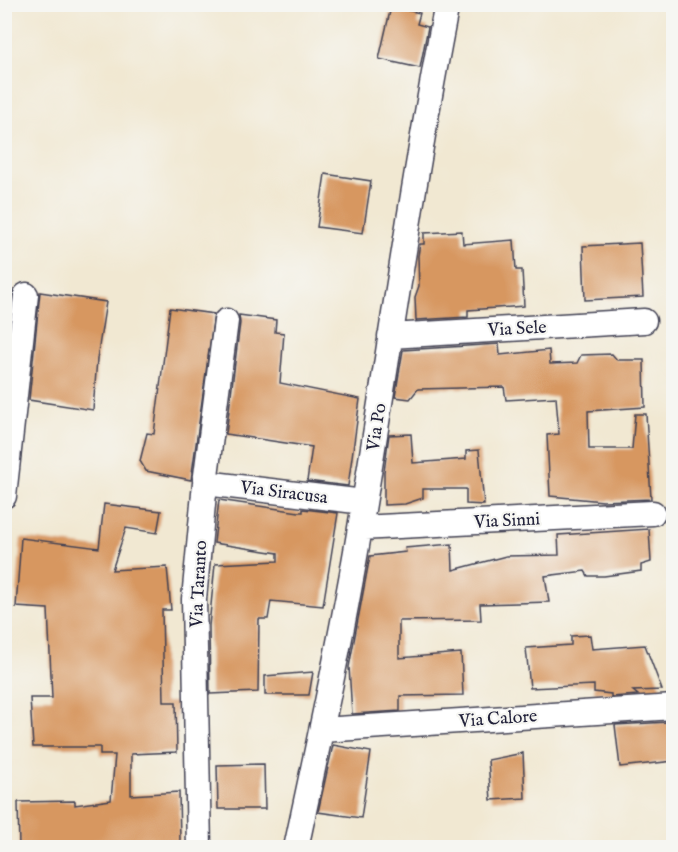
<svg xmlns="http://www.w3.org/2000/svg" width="678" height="852" viewBox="0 0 678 852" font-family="'IM FELL English',serif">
<rect width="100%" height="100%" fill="#f6f6f2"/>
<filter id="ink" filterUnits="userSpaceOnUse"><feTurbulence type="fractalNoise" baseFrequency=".0167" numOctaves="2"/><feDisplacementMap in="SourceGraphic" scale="12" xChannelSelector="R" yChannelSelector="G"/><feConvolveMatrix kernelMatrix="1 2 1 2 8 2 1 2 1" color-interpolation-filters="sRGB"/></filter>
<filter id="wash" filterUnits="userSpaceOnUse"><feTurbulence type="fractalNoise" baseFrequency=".008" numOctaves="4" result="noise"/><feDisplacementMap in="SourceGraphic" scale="24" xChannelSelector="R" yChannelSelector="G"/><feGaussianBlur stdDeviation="1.35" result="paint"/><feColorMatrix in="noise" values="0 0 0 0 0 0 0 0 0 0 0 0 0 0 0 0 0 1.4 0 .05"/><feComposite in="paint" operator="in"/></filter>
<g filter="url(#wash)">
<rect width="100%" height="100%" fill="#f1e8d2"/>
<g id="blocks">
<path fill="#d79761" d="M391,7l29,6 -3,11 11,3 -8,41 -41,-9z
M325,174l46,7 -8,52 -46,-6z
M462,231l1,13 51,-4 2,30h6l2,36 -56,4v7l-52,3 -1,-23 4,-11 -1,-30 2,-12h4v-11z
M640,243l3,54 -58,3 -2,-54z
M4,288l9,2 -9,70z
M40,292l66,10 -9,57 -4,51 -64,-10z
M170,308l44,6 -23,166 -45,-9 -6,-10 7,-28 7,1z
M239,315l37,5 -1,12 9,1 -4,50 80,16 -12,87 -41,-5 5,-34 -86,-13 14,-111z
M499,344l1,11 49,-5 1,14 27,-1 4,-8 31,-1 5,6h27l1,47 -57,4 1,38h43l3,-35h11l5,85 -48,2 -53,-5 -3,-61 12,-1 -3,-37 -50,3 -2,-13 -86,2 -8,10 -15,-2 8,-47z
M411,434l2,29 53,-4v-8l13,-1 5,55 -18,-1v-15h-43v9l-18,6 -21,1v-33l5,-37z
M219,500l80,12h4v-3l35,4 -15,93 -52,-5 -3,18h-9l-1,73 -48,2 -1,-68 6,-62 63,-3v-8l-64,-10z
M104,504l57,7 -4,22 -31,-5 -14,42 55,-3 4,43h-9l2,92h12l1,50 -46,2v41l48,-3 1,50 -105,5 -56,1 -1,-46 57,-1v4l36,-5 4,-45h-15v-8h-67l-3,-49h22l-4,-89 -32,-2 5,-69 78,10z
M649,529l2,33 -10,3v6l-37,5h-16l-3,-5 -40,5 4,26 -69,2 1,16 -82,1v37l62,-5 2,42 -63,1v15l-48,3 -3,-47 21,-111 36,-4 -1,-4 47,-4 1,26 53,-14 53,-1 -1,-20z
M590,635l2,14 53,-4 17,45 -29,1 5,4 -27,2v-3l-17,-2v-7l-64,3 -4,-40 45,-3v-9z
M313,672l-4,23h-44v-19z
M669,722l5,3v36l-54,6 -5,-42z
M333,745l38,7 -10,66 -43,-6z
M523,753l2,45 -34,2 -3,-40z
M264,764l1,45h-47l-1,-44z"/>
</g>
</g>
<g filter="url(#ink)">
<use href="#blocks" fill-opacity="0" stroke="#414052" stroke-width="1.5"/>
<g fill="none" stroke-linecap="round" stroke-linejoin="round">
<g stroke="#414052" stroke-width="27">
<path id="minor" d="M390,336l254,-15
M205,483l159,19
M4,496l22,-201
M360,528l293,-15
M322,730l352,-23
M199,848l-5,-249 11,-116 21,-162
M296,848c23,-107 46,-213 64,-320 29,-175 53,-350 87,-524"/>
</g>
<use href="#minor" stroke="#fff" stroke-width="24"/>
</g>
</g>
<g text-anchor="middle" stroke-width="4.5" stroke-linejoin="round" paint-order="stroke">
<g font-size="18" fill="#22223b" stroke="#f6f6f2">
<text transform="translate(517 328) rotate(-3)" y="6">Via Sele</text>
<text transform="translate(376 427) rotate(-81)" y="6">Via Po</text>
<text transform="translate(284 492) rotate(7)" y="6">Via Siracusa</text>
<text transform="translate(507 520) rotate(-3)" y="6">Via Sinni</text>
<text transform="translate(198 584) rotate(-87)" y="6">Via Taranto</text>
<text transform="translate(498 718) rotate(-4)" y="6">Via Calore</text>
</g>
</g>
<rect width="678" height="852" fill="none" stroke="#f6f6f2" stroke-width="24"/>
</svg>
